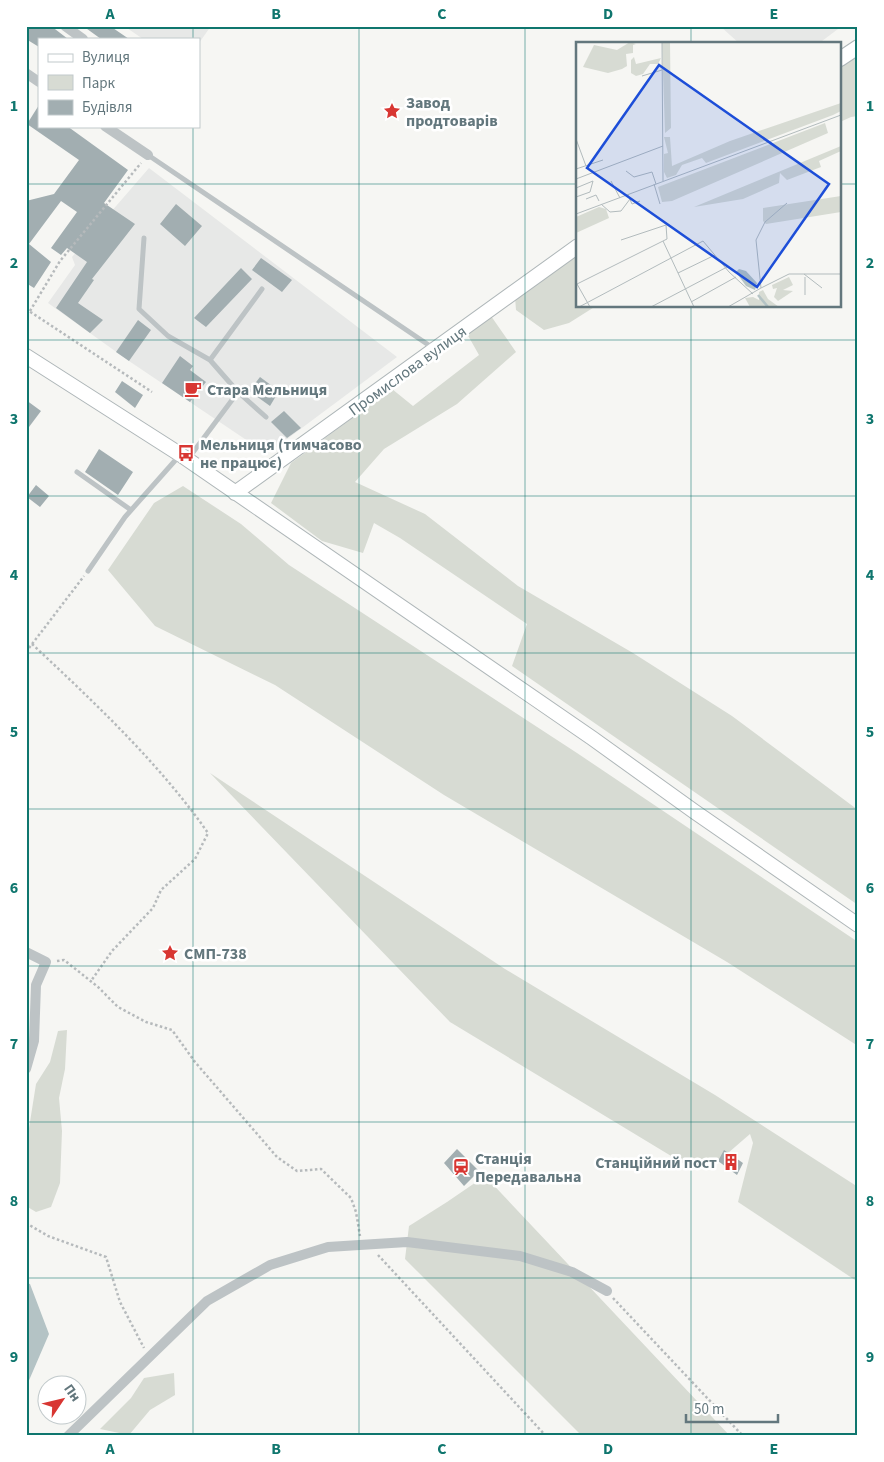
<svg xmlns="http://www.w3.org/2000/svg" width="884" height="1462" viewBox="0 0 884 1462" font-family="'Source Sans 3',sans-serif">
<rect width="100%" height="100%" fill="#f6f6f3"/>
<path fill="#e7e8e7" d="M124,26h87l-12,17v-4h-56z
M720,26h122l-24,18h-78z
M149,168l248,189 -130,97 -138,-93 -81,-58 27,-38 -3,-8z"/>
<path fill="#d7dbd3" d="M858,51v65l-7,1 -11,5v-59z
M578,252v54h18l-27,17 -25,7 -28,-20 -1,-13z
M491,316l25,36 -59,52 -73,45 -29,33 70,32 93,72 115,67 99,63 126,94v95l-346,-239 15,-42 -127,-86 -26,-15 -11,30 -41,-12 -51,-38 20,-40 101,-74 21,17 66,-51 -13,-23z
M183,486l58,38 48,41 288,188 281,189v104l-131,-84 -283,-167 -169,-110 -120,-59 -47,-56 46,-67z
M210,773l295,196 210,126 143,92v95l-120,-80 15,-59 -3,-9 -37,32 -27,-1 -236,-143z
M67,1030l-2,39 -6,29 3,33 -2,52 -9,24 -15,5 -10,-6v-59l10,-63 14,-22 8,-31z
M485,1176l245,260h-148l-177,-177 4,-33 38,-24z
M174,1373l1,22 -25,15 -21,25 -29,-6 31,-31 13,-20z"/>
<path fill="#b4c3c5" d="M26,1283l4,1 19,50 -22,51 -1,14z"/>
<path fill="#a2aeb1" d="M26,26h25l17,13h-29v8l-13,-8z
M83,26h27l19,13h-28z
M39,105v21h28l61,44 -24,33 31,21 -43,55 2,1 -16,23 25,17 -13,13 -34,-25 31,-46 -20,-14 -6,7 -10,-7 26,-36 -16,-11 -32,43 22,18 -17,26 -8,-5v-82l28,-7 25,-34 -52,-36z
M176,204l26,22 -17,20 -25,-22z
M261,258l31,22 -10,12 -30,-22z
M241,268l11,11 -46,48 -12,-9z
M138,320l13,10 -22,31 -13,-9z
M180,356l13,10 -3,4 16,12 -16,20 -28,-19z
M260,377l19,14 -9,15 -21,-15z
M122,381l21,14 -8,13 -20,-16z
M26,400l15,11 -15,20z
M284,411l17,17 -14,10 -16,-16z
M99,449l34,23 -15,23 -33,-23z
M36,485l13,11 -9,11 -13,-10z
M457,1149l22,22 -15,15 -20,-23z
M724,1150l19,13 -6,12 -19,-14z"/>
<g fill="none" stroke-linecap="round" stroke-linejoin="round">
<g stroke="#aeb6b8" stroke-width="16">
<path id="secondary" d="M840,59l18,-12
M26,356l155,99 411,283 103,74 163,113
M235,493l343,-247"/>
</g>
<path stroke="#b6babc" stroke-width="2.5" stroke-dasharray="2.5 2.5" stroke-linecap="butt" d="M26,309l126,83
M30,311l30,-50 81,-98
M32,644c63,59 127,119 176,189l-13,26 -34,31 -8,18 -41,43 -21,30
M26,652l58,-76
M57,961l7,-1 14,11 20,16 20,20 28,15 26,8 23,32 82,95 20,14 24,-2 30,29 5,14 4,24
M26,1223l22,13 58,21 14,45 24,46
M378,1255l168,181
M613,1298l130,138"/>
<path stroke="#bdc3c5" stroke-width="5" d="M857,26l1,1
M148,155l285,193
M144,238l-5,71 29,27 42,24 28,32 -50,67
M210,360l52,-71
M238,392l28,25
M77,472l54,38
M88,571l37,-54 55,-62"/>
<path stroke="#bdc3c5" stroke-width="10" d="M65,26l18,13
M26,73l13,9
M105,126l43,29
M26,952l20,10 -10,23 -2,56 -8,28
M68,1436l139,-135 63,-36 58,-18 79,-5 113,14 52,16 35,19"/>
<use href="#secondary" stroke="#fff" stroke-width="14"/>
</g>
<path fill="none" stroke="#0f766e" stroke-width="1" stroke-opacity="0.55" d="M193,26v13M359,26v1410M525,26v1410M691,26v18M193,126v1310M26,184h552M840,184h18M691,306v1130M26,340h832M26,496h832M26,653h832M26,809h832M26,966h832M26,1122h832M26,1278h832"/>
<defs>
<g id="sight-bare" transform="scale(1.35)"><path d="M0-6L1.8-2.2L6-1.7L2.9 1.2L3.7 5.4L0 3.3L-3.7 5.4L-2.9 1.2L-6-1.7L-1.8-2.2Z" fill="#d83632" stroke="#fff" stroke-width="2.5" paint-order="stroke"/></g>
<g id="cafe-bare" transform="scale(1.35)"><path d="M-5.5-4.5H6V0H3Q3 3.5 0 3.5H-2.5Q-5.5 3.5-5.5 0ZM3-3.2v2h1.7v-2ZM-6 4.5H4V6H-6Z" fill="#d83632" stroke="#fff" stroke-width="2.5" paint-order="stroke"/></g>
<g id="bus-bare" transform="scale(1.35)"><path d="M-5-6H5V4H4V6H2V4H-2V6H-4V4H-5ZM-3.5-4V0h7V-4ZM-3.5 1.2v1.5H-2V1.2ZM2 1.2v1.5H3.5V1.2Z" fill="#d83632" stroke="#fff" stroke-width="2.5" paint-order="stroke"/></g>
<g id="building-bare" transform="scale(1.35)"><path d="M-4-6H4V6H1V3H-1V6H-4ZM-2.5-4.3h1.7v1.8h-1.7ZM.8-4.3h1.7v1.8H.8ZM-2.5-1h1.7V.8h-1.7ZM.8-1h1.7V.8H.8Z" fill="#d83632" stroke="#fff" stroke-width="2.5" paint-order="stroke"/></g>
<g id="station-bare" transform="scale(1.35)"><path d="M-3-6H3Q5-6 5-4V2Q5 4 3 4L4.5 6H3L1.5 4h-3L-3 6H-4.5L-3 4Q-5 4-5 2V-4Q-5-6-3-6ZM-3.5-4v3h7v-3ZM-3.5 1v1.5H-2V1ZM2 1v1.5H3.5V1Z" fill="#d83632" stroke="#fff" stroke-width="2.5" paint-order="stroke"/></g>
</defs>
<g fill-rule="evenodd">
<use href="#sight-bare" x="392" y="111"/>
<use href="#cafe-bare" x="193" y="389"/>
<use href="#bus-bare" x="186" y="453"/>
<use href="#sight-bare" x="170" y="953"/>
<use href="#building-bare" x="731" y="1162"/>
<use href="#station-bare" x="461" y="1167"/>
</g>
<g text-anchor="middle" stroke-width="5" stroke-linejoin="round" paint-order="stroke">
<g font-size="16" font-weight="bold" fill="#63777d" stroke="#fff" text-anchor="start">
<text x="406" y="108">Завод<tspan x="406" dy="18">продтоварів</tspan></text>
<text x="207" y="395">Стара Мельниця</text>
<text x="200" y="450">Мельниця (тимчасово<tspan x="200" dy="18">не працює)</tspan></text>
<text x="184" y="959">СМП-738</text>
<text x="475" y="1164">Станція<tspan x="475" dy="18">Передавальна</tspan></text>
<text x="717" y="1168" text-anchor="end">Станційний пост</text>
</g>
<g font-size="16" fill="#63777d" stroke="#fff">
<text transform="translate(407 370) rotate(-36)" y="6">Промислова вулиця</text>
</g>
</g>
<g transform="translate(576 42)">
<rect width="265" height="265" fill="#f6f6f3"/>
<path d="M54,0l6,2 -3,1v8l-7,1 1,12 -5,3 -14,4 -25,-6 11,-22 23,5zM86,0h8l1,86 -6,5zM58,15l2,7 25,-6 -3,6h-8l-7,10 -7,2 -5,-3v-13zM265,61v8l-8,4 -127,48 -4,-5 -20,7 -6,10 -9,3 -3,-6v-18l4,-1 -4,-16h6l2,29 58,-25zM249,81l3,10 -156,68 -10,1 -4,-15zM265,104v5l-22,10 2,6 -34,13 -7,-7 -1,10 -36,16 -49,8zM265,154v16l-75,12 -3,-3v-13zM23,165l7,2 3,9 -33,15v-16zM213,235l4,8 -10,5 10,1 -15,10 -4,-4 3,-9 -4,1 -1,-4zM187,248l5,9 11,8h-29l-5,-9 8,-1 6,3v-8z" fill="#d7dbd3"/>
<path d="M163,227l7,2 11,12 -2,7 -9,-4 -10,-14z" fill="#b4c3c5"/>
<path fill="none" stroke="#b4c3c5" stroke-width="2.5" d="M182,253l10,12"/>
<path fill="none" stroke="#b2bbbd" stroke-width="1" d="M86,0l1,139M66,34l20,-6M0,97l10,27M0,127l27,-9M50,129l8,6 18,-5 4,12M0,137l87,-33M35,139l9,17M78,142l6,20M0,146l17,-7 -3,11 -14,5M52,153l4,9 8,-3M10,157l10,-4 3,6M25,162l9,8 11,-1 9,-12M0,172l265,-99M45,198l45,-15 1,14 -4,2M87,199l31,66M102,231l37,-18M228,232l18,14M229,235v18M185,246l28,-14h52M115,260l45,-25M3,265l124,-66 26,31 24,22M14,265l-13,-23 86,-43M75,265l76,-40M152,265l33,-19 -5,-48 9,-18 22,-19"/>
<path fill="#1d4ed8" fill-opacity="0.15" stroke="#1d4ed8" stroke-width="2.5" d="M83,23l170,119 -72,103 -170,-119z"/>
<rect width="265" height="265" fill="none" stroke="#63777d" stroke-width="2.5"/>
</g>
<rect width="884" height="1462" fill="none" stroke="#ffffff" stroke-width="55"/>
<rect x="38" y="38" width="162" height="90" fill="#ffffff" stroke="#c1c9cb"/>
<rect x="48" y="54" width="25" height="8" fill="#ffffff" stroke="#c1c9cb"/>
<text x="82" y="62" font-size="15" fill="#63777d">Вулиця</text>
<rect x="48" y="75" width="25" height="15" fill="#d7dbd3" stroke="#c1c9cb"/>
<text x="82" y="88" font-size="15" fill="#63777d">Парк</text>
<rect x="48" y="100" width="25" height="15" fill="#a2aeb1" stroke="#c1c9cb"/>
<text x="82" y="112" font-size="15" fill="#63777d">Будівля</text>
<g transform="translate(62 1400) rotate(55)"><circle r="24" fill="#ffffff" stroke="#c1c9cb"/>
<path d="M0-4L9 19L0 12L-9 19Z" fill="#d83632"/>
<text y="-8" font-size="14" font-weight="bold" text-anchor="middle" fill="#63777d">Пн</text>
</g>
<path d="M686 1414v8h92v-8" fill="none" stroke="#63777d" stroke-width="2.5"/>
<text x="694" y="1414" font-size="15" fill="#63777d" stroke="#ffffff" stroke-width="4" paint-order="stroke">50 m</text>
<rect x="28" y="28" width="828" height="1406" fill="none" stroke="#0f766e" stroke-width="2"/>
<g font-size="16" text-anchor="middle" font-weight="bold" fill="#0f766e">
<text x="110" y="19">A</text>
<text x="276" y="19">B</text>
<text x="442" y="19">C</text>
<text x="608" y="19">D</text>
<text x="774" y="19">E</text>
<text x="14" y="111">1</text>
<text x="870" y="111">1</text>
<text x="14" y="268">2</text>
<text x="870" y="268">2</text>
<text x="14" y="424">3</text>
<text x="870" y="424">3</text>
<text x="14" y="580">4</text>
<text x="870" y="580">4</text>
<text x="14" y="737">5</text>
<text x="870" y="737">5</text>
<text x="14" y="893">6</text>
<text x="870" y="893">6</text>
<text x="14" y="1049">7</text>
<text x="870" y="1049">7</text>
<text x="14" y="1206">8</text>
<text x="870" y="1206">8</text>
<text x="14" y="1362">9</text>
<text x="870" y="1362">9</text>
<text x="110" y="1454">A</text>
<text x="276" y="1454">B</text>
<text x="442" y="1454">C</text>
<text x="608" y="1454">D</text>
<text x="774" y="1454">E</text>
</g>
</svg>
